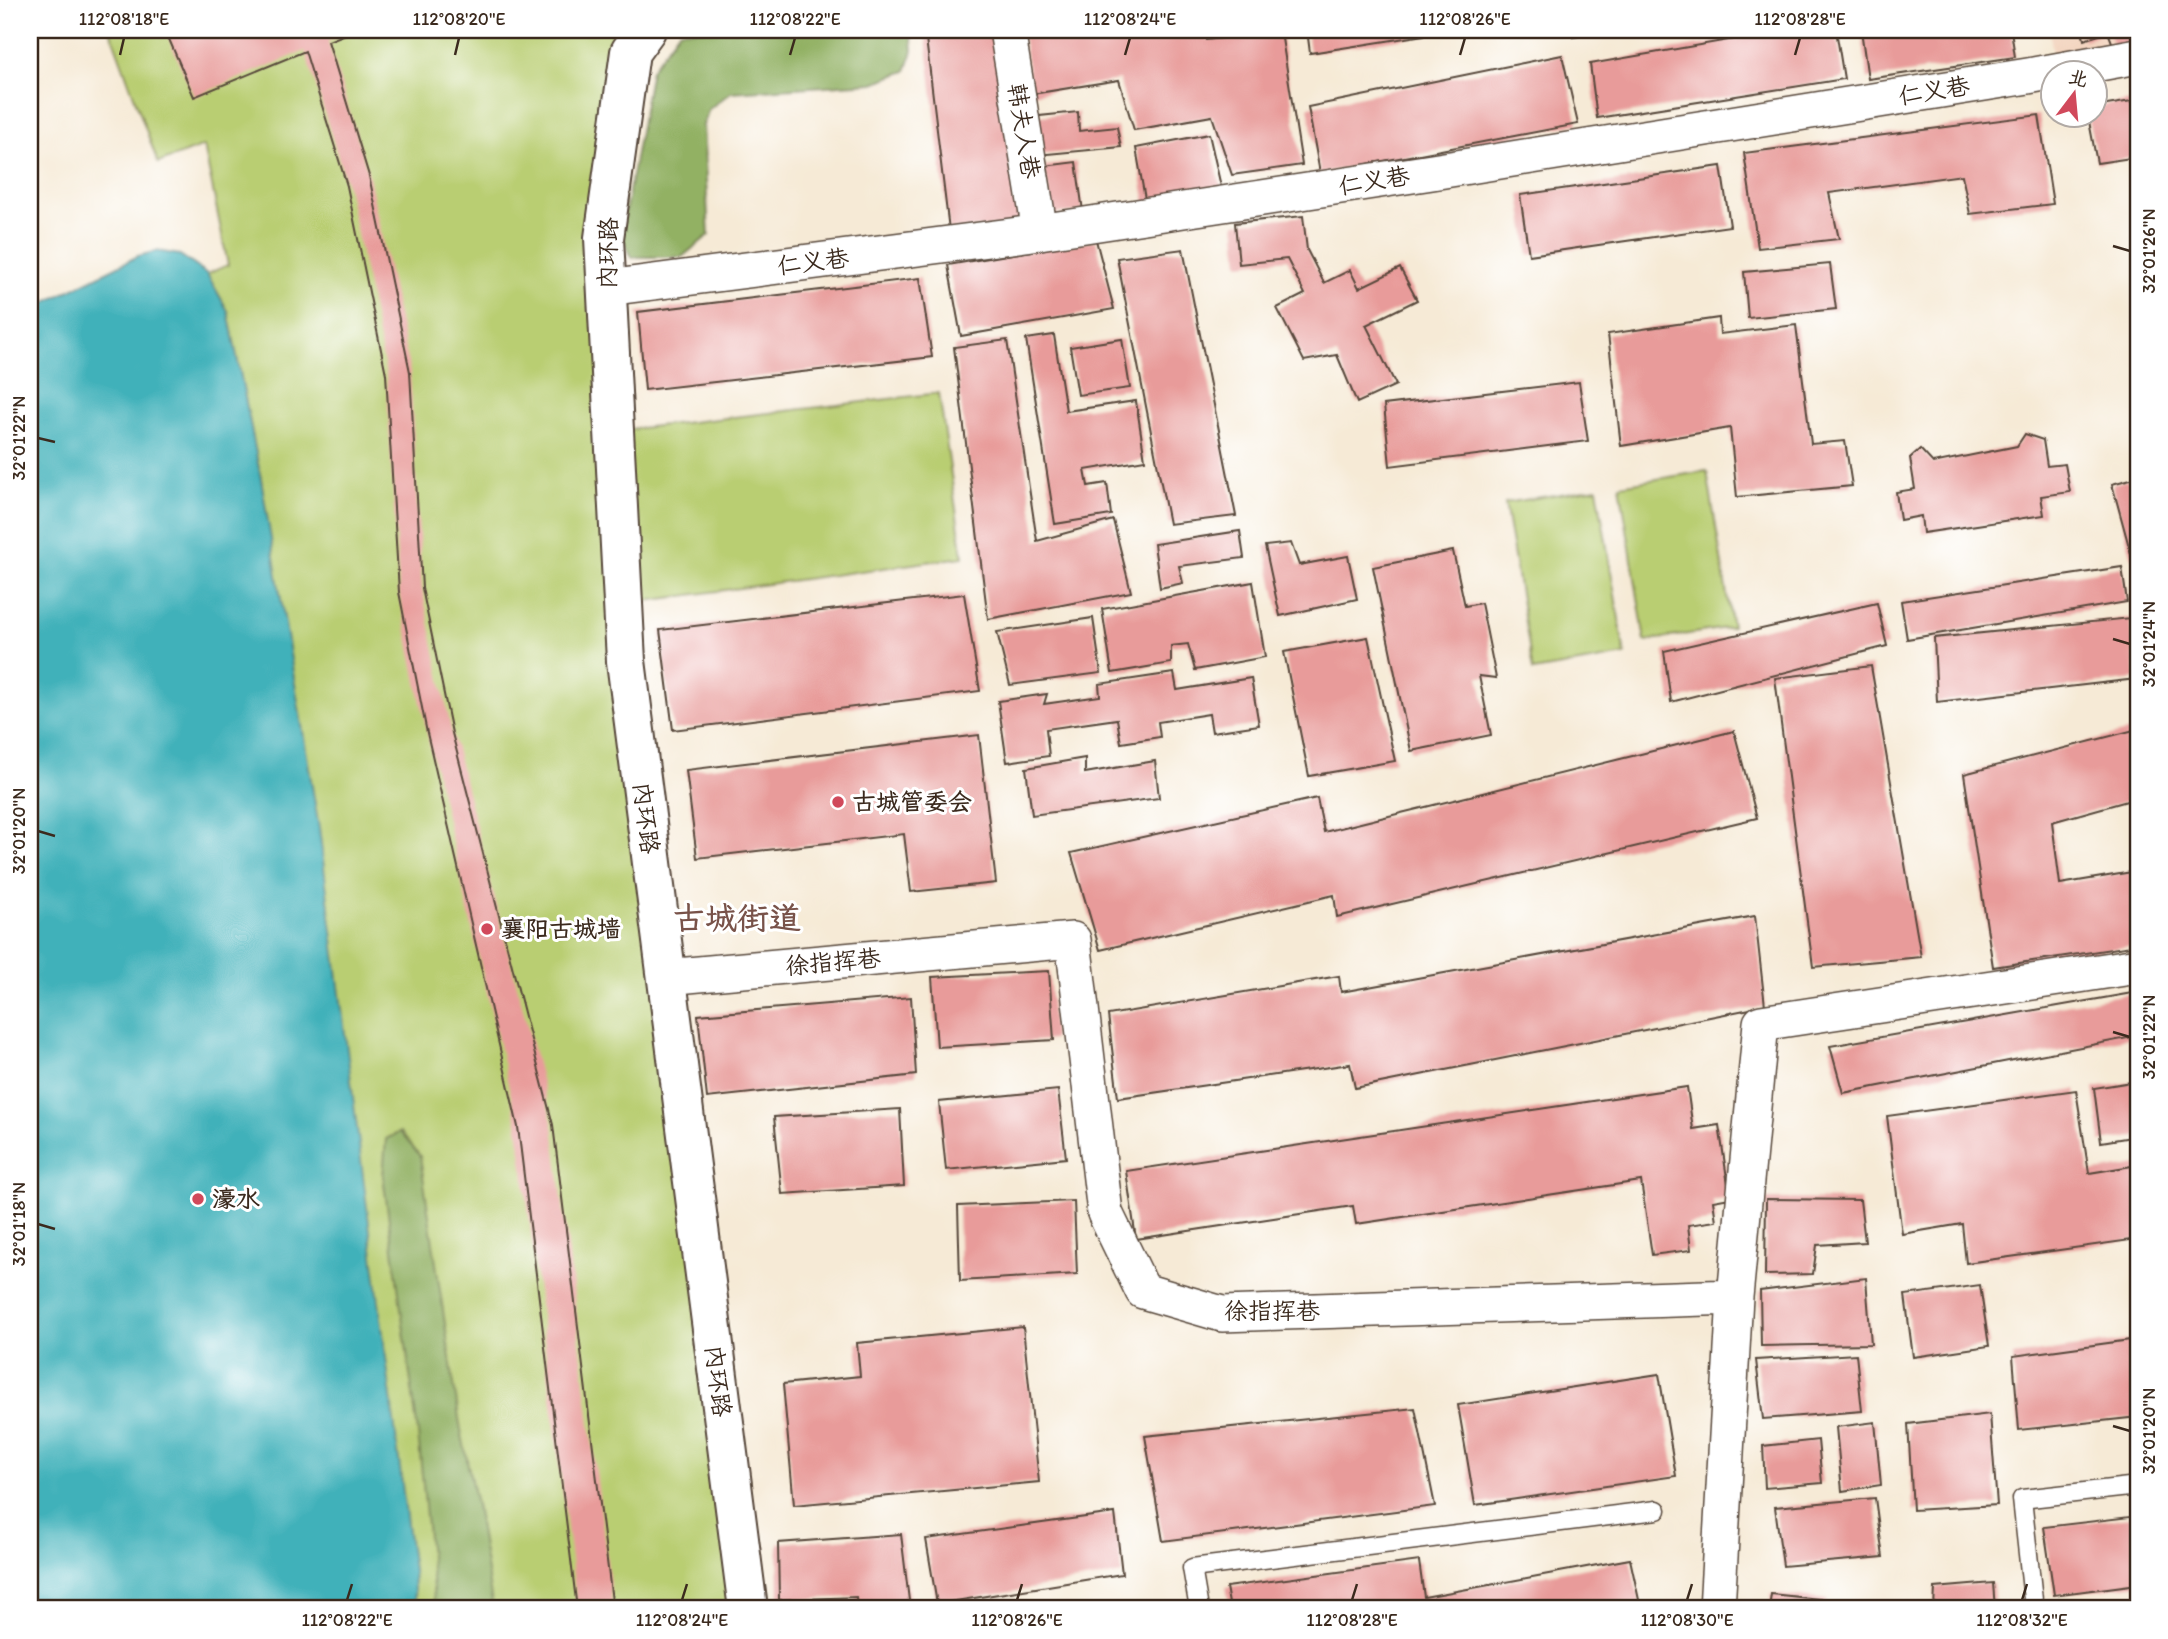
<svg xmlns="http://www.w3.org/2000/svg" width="2168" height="1639" viewBox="0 0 2168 1639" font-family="Itim,'LXGW WenKai TC',sans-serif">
<rect width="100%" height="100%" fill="#fff"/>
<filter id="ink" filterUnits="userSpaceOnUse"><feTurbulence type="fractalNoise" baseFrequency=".0143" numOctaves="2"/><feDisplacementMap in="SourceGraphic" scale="14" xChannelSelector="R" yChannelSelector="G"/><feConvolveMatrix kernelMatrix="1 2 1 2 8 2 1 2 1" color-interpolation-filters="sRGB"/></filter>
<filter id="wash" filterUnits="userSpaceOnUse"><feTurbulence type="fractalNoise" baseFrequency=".00686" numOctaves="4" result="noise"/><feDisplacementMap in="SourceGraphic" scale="28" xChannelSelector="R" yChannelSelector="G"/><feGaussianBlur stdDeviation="1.57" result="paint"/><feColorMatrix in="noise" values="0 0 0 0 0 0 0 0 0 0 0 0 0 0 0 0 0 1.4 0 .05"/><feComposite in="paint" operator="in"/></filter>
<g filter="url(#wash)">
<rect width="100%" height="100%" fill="#f6ead6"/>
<path fill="#f3d4bf" d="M2049,30h89v46l-43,7 -1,-9 -37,-1z"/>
<path fill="#b9ce72" stroke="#7a7c48" stroke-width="2" d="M110,30h536l-16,22 -16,379 325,-38 24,164 -339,47 124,1005h-333l-2,-38 -128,-936 -24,-156 -33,-168 -21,-37 21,-9 -24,-119 -46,17z
M1707,471l25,156 -87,14 -25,-156z
M1597,488l28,167 -92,16 -28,-168z"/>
<path fill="#92b164" stroke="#666e41" stroke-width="2" d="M680,30h231l2,21 -7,20 -33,12 -142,9 -22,17 -6,16 6,110 -27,22h-50l-11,-21 30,-166z
M400,1132l20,24 40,269 16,80 17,104h-58l-17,-176 -35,-257 3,-37z"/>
<path fill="#41b1ba" stroke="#3e6e6c" stroke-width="2" d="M157,251l23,4 27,19 21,37 33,168 58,349 94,743 2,38h-385v-1299l108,-54z"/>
<g id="blocks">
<path fill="#e89b9a" d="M165,30h191l-28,11 41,135 41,196 12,216 30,145 101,392 60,484h-36l-59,-482 -91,-394 -28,-141 -13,-218 -39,-188 -42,-135 -111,46z
M925,30h74l22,194 -72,6z
M1022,30h183l1,10 75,-8 21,133 -70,10 -20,-59 -78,14 -15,-50 -87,14z
M1307,30h143v1l-140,22z
M1571,30h35v1l-33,6z
M1786,30h50l8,49 -247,39 -7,-54z
M1861,30h150l4,27 -147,22z
M2082,30h56v15l-23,5 -7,-18 -24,8z
M1562,55l16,69 -258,49 -12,-66z
M2138,100v57l-41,6 -9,-47h6v-9z
M1078,112l1,19 38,-4 4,20 -84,8 -7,-38z
M2039,115l14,89 -83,10 -8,-39 -133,18 10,46 -81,9 -14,-95z
M1209,134l13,57 -76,14 -10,-57z
M1076,162l7,49 -30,3 -9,-48z
M1721,166l9,60 -201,29 -9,-60z
M1303,216l4,34 17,33 26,-13 9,18 41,-20 17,32 -51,25 30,60 -39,18 -20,-48 -33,6 -27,-53 28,-14 -18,-35 -48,5 -4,-41z
M1096,240l18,69 -153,27 -13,-71z
M1183,249l53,267 -67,8 -52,-266z
M1830,264l6,45 -88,9 -4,-46z
M920,278l12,79 -287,33 -7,-78z
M1719,318l1,16 76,-9 15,119 34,-3 7,45 -115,11 -7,-69 -109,18 -13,-112z
M1054,335l12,76 70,-10 9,59 -60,10 3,16 19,-3 4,32 -56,9 -29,-185z
M1122,339l8,49 -52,7 -8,-48z
M1007,340l30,201 76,-21 18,72 -143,27 -34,-272z
M1579,382l9,59 -198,25 -6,-61z
M2025,434l18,6 4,26 18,-2 5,28 -29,4 3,19 -121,18 -2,-17 -21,4 -4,-28 19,-3 -5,-31 10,-9 13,14 84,-17z
M2138,477v87l-4,1 -22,-81z
M1240,531l4,27 -65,8 4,17 -23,5 -6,-44z
M1291,543l8,22 49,-9 9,43 -77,17 -15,-70z
M1453,551l12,55 16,-3 15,75 -17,-2 12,59 -80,16 -38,-184z
M2122,567l5,35 -220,37 -6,-38z
M1253,582l12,75 -70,13 -7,-26 -17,2v17l-59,10 -10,-64z
M964,594l16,97 -307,39 -13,-100z
M1877,603l10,43 -216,56 -7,-51z
M1093,618l8,55 -91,12 -13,-53z
M2131,618l5,61 -199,23 -3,-64z
M1368,637l27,124 -86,15 -25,-124z
M1871,666l50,291 -108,10 -38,-289z
M1174,673l3,17 74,-12 8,47 -47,7 -3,-18 -51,8 2,15 -39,6 -4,-24 -71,10 3,27 -42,6 -9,-61 49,-7 -3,10 56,-8 -1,-12z
M2138,729v69l-86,24 8,62 78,-13v74l-145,22 -29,-193z
M1734,731l23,87 -420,99 -3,-22 -234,55 -29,-97 246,-55 7,34z
M979,735l17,148 -85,9 -7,-58 -207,24 -11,-88z
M1085,758v15l70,-12 4,37 -127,17 -6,-47z
M1755,916l10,90 -410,82 -5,-24 -232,34 -10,-83 231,-39 2,16z
M1049,971l5,69 -117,7 -5,-70z
M2138,992v44l-295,57 -13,-47z
M911,997l5,78 -209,23 -9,-83z
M2138,1081v55l-37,6 -7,-54z
M1687,1087l6,42 26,-4 11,73 -17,3 3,20 -28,4 3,25 -39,5 -11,-74 -285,43 -3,-18 -217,33 -10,-68z
M1058,1090l8,68 -120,12 -7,-68z
M2076,1090l13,83 49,-8v74l-172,24 -4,-39 -60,10 -15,-118z
M900,1109l4,77 -122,8 -8,-77z
M1766,1199l94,1 5,42 -48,3 -4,29 -48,1z
M1074,1201l3,73 -117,7 -2,-75z
M1866,1278l5,66 -110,2 -1,-55z
M1980,1285l9,61 -76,11 -8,-62z
M1023,1327l16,155 -245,23 -11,-121 77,-8 -3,-33z
M2138,1339v78l-119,13 -6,-74z
M1856,1354l6,57 -99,8 -7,-59z
M1659,1374l17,102 -201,29 -17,-100z
M1415,1408l20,98 -272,35 -18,-105z
M1990,1414l7,91 -84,5 -5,-86z
M1875,1422l6,63 -39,6 -6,-64z
M1818,1440l4,43 -57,5 -2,-42z
M1875,1498l8,59 -100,9 -8,-59z
M1115,1513l7,61 -185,30 -11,-65z
M2138,1516v68l-84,11 -10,-68z
M901,1534l9,75h-53l-1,-12 -77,3 -1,-57z
M1630,1559l11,50h-411l-4,-22 193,-26 5,36z
M1993,1583l2,26h-61l1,-21z
M1771,1594l56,6 -1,9h-57z"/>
</g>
</g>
<g filter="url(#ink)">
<use href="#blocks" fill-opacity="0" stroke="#57473a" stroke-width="2"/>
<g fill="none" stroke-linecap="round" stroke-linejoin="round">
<g stroke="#57473a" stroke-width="21">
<path id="service" d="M1199,1609l-7,-41 465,-58
M2034,1609l-12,-110 116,-13"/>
</g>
<g stroke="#57473a" stroke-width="38">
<path id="minor" d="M1007,30l33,202
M607,288l419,-54 406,-62 596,-96 110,-20
M666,977l407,-37 32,273 38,78 79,23 513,-17 -18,312
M1735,1297l26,-274 377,-57"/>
</g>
<g stroke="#57473a" stroke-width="42">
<path id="tertiary" d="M646,30l-16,22 -26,186 22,423 122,948"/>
</g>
<use href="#service" stroke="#fff" stroke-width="18"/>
<use href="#minor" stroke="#fff" stroke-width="35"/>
<use href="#tertiary" stroke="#fff" stroke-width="38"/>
</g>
</g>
<path fill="none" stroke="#3b2a1e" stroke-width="2.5" d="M120,55l4,-17M455,55l4,-17M790,55l5,-17M1125,55l5,-17M1460,55l5,-17M1795,55l5,-17M2113,246l17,5M38,438l17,4M2113,639l17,5M38,831l17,5M2113,1032l17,5M38,1224l17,5M2113,1426l17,5M347,1600l5,-16M682,1600l5,-16M1017,1600l5,-16M1352,1600l5,-16M1687,1600l5,-16M2022,1600l5,-16"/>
<g fill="#d1495b" stroke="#fff" stroke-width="2.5">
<circle cx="838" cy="802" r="7"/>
<circle cx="487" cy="929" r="7"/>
<circle cx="198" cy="1199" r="7"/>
</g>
<g text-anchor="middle" stroke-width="6" stroke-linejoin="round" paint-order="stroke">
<g font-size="24" fill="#3b2a1e" stroke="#fff">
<text transform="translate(1934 91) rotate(-9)" y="8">仁义巷</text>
<text transform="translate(1024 131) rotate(81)" y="8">韩夫人巷</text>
<text transform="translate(1374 181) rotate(-9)" y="8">仁义巷</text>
<text transform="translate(608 253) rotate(-89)" y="8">内环路</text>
<text transform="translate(813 262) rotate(-7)" y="8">仁义巷</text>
<text transform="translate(646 818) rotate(83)" y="8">内环路</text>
<text transform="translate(833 962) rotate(-5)" y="8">徐指挥巷</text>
<text x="1272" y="1319">徐指挥巷</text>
<text transform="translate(718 1381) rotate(83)" y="8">内环路</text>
</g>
<g font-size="24" font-weight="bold" fill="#3b2a1e" stroke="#fff" text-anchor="start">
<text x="852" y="810">古城管委会</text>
<text x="501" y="937">襄阳古城墙</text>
<text x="212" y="1207">濠水</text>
</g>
<g font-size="32" font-weight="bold" fill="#785249" stroke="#fff">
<text x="737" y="929">古城街道</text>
</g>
</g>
<rect width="2168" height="1639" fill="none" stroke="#fff" stroke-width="77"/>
<g transform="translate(2074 94) rotate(16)"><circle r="33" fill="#ffffff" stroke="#b1aaa5" stroke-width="2"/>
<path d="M0-5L12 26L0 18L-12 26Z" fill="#d1495b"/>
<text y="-10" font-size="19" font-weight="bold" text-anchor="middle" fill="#3b2a1e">北</text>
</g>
<rect x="38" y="38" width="2092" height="1562" fill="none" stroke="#3b2a1e" stroke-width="2.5"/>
<g font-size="18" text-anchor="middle" fill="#3b2a1e">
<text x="124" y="25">112°08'18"E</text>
<text x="459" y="25">112°08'20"E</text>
<text x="795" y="25">112°08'22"E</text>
<text x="1130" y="25">112°08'24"E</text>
<text x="1465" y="25">112°08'26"E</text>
<text x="1800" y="25">112°08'28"E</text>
<text transform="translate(2149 251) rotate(-90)" y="6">32°01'26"N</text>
<text transform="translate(19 438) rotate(-90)" y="6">32°01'22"N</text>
<text transform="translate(2149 644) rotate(-90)" y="6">32°01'24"N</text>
<text transform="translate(19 831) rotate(-90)" y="6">32°01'20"N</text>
<text transform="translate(2149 1037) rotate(-90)" y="6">32°01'22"N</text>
<text transform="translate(19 1224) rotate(-90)" y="6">32°01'18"N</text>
<text transform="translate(2149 1431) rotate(-90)" y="6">32°01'20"N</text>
<text x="347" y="1626">112°08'22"E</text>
<text x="682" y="1626">112°08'24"E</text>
<text x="1017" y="1626">112°08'26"E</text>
<text x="1352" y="1626">112°08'28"E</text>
<text x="1687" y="1626">112°08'30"E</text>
<text x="2022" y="1626">112°08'32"E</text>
</g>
</svg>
